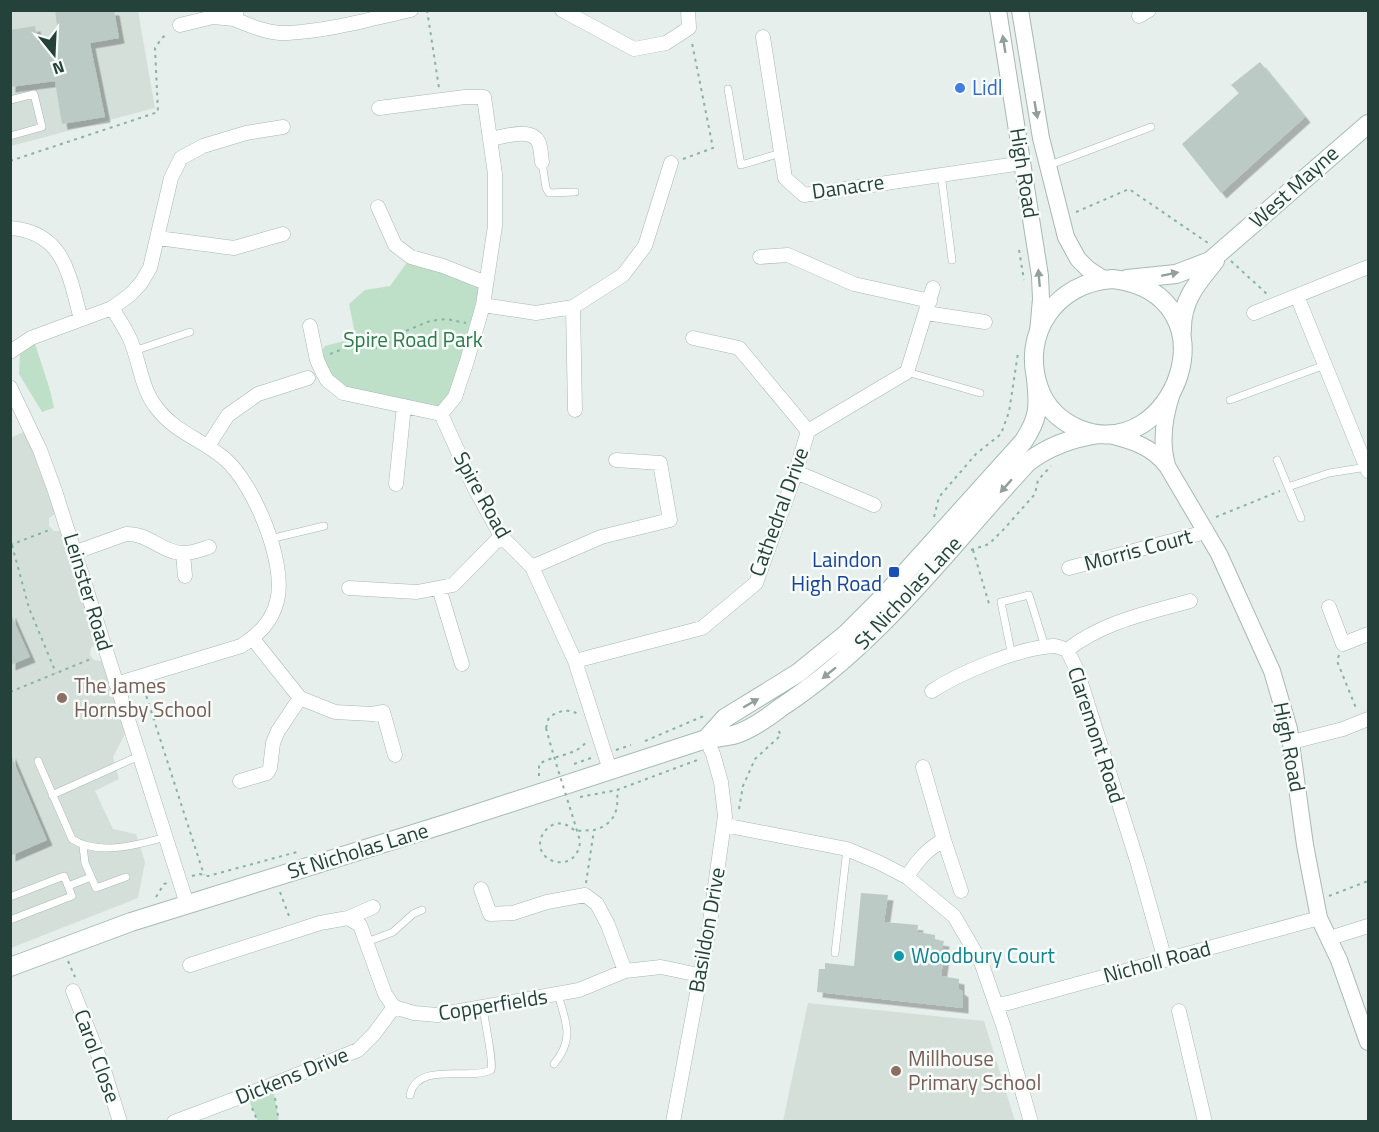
<svg xmlns="http://www.w3.org/2000/svg" width="1379" height="1132" viewBox="0 0 1379 1132" font-family="'Titillium Web',sans-serif">
<defs>
<filter id="shadow"><feDropShadow dx="5.5" dy="5.5" stdDeviation="0" flood-color="#0004"/></filter>
</defs>
<rect width="100%" height="100%" fill="#e6efeb"/>
<path fill="#d4dfda" d="M11,11h127l17,97 -144,38z
M26,431l29,83 -6,4v8l5,5h6l36,113 -5,4 -1,7 4,5 8,1 23,73 -12,23 6,22 -24,12 18,38 23,5 9,28 -7,36 -127,50 -1,-510z
M808,1003l176,18 31,100h-232z"/>
<path fill="#bfe0c8" d="M411,257l75,26 -9,42 -36,89 -98,-21 -16,-13 -6,-28 4,-6 31,-8 -7,-34 16,-14 25,-4z
M35,343c6,22 15,42 19,65l-12,4 -23,-38 1,-20z
M272,1085l7,36h-21l-12,-27z"/>
<path fill="#bbcac4" filter="url(#shadow)" d="M55,10h59l5,28 -29,5 15,74 -43,7 -7,-43 -45,6v-57l25,-4 3,17 21,-3z
M1260,62l45,55 -84,76 -39,-49 57,-51 -8,-8z
M10,612l20,45 -20,8z
M10,753l37,87 -37,16z
M861,893l27,2 -4,27 34,3 -1,7 18,3v5l9,1 -2,8h3l-4,27 18,3v10l4,3v16l-146,-16 2,-23h6v-6l29,3z"/>
<g fill="none" stroke-linecap="round" stroke-linejoin="round">
<g stroke="#a8b8b2" stroke-width="8">
<path id="service" d="M728,89l13,76 40,-12
M10,100l24,-6 8,33 -32,9
M542,162l4,26 3,5 26,-1
M1050,165l101,-38
M941,174l11,86
M134,351l56,-19
M907,372l73,21
M1230,400l95,-35
M1277,460l24,58
M1288,487l41,-14 38,-6
M270,539l54,-13
M1012,656l-11,-54 28,-7 16,52
M38,761l34,78c25,17 66,6 94,-2
M52,795l87,-39
M83,846l2,17 11,25 30,-11
M68,886l23,-9
M10,897l54,-21 8,20 -62,24
M367,942l26,-10 20,-18 9,-4
M835,953l12,-104
M554,1064c21,-25 12,-42 4,-69
M410,1095c7,-34 59,-14 81,-25 3,-8 -7,-50 -8,-64"/>
</g>
<g stroke="#a8b8b2" stroke-width="15">
<path id="minor" d="M237,10l-3,9c17,7 35,15 54,14 41,-2 83,-14 123,-23
M562,10l72,39 32,-6 23,-15 -1,-18
M1139,16l10,-6
M180,25l33,-8 21,2
M763,37l22,141 19,17 219,-32
M379,108l86,-11h19l11,77v52l-12,79 -16,56 -12,36 -14,17
M491,139c12,-2 41,-13 48,4 2,6 2,13 3,19
M378,207l17,38 16,12 32,9 43,17
M10,228c55,4 59,48 71,91
M158,238l76,10 49,-14
M760,257l28,-2 66,29 76,17
M1297,296l71,175
M483,305l53,8 37,-6 50,-32 22,-29 26,-83
M573,307l2,103
M112,308c6,10 13,20 18,31 10,23 11,49 26,68 18,25 47,33 69,52 29,25 62,105 52,142 -5,21 -19,34 -36,45l-125,38
M926,313l59,9
M1254,313l114,-46
M310,326l7,34 6,13 4,7 16,13 98,21 33,73 27,49 31,31 43,94 35,109
M10,352l21,-14 81,-30 19,-14 10,-11 9,-15 21,-90 10,-20 22,-12 43,-13 37,-6
M10,387l30,63 15,41 132,413
M808,431l99,-59 26,-84
M208,446l20,-31 30,-21 50,-16
M796,472l78,33
M396,484l8,-78
M76,552l50,-18c22,-1 34,17 55,19 9,1 19,-3 28,-6
M183,553l2,23
M532,567l69,-30 69,-17 -10,-57 -44,-3
M1069,568l129,-34 8,-4
M349,588l68,4 36,-7 48,-49
M439,588l23,76
M1329,607l14,37 25,-10
M253,639l47,59 35,14 37,2 11,-2 12,43
M1067,650c36,-28 80,-37 123,-49
M575,661l127,-33 54,-45 40,-111 12,-41 -69,-83 -46,-10
M932,691c27,-18 89,-44 122,-45 5,0 9,3 13,4l10,20 61,194 27,96
M1292,742l51,-13 25,-10
M923,767l21,73
M240,781l27,-8 3,-5 3,-25 5,-12 22,-33
M724,825l123,24 33,14 27,14 47,39 27,46 23,66 27,94
M907,877c10,-16 20,-28 37,-37l17,51
M481,889l9,25 23,-1 34,-11 38,-7 12,9 11,21 17,46
M348,918l25,-11
M1330,938l38,-12
M190,965l130,-42 28,-5 12,7 25,69 9,13 20,6 23,2 142,-25 46,-19 36,-4 38,8
M73,991l30,76 17,55
M996,1005l12,-2 311,-85
M1179,1011l26,111
M174,1122l98,-37 86,-35 16,-16 20,-27
M673,1122l36,-193 16,-113 -4,-34 -8,-28 -7,-15"/>
</g>
<g stroke="#a8b8b2" stroke-width="18">
<path id="tertiary" d="M998,10l42,266 1,23 -3,34
M1020,10l21,128 25,99 12,22 10,10 17,11
M1106,434c24,6 46,12 61,32l52,88 53,117 17,58 16,116 14,73 20,42 29,82
M1167,465c-7,-24 -3,-48 5,-72"/>
</g>
<g stroke="#a4bbb3" stroke-width="20">
<path id="secondary" d="M1113,279c125,16 62,188 -34,150 -19,-8 -33,-21 -40,-41 -19,-54 17,-106 74,-109z
M1127,279l49,-5 34,-13 158,-137
M1182,331c-1,-30 15,-48 33,-70
M706,739l19,-21 73,-45 48,-39 40,-40 137,-152c16,-24 16,-35 13,-63
M10,967l121,-45 314,-98 261,-85c9,-1 18,-2 27,-4 16,-4 34,-17 47,-27 99,-64 169,-161 248,-246 21,-16 43,-24 70,-28"/>
</g>
<path stroke="#86b3a5" stroke-width="2" stroke-dasharray="3 4.5" stroke-linecap="butt" d="M427,10l12,78
M683,159l30,-11 -21,-105
M10,161l148,-49 -3,-64 7,-10 6,-5
M1076,212l53,-23 79,54
M1019,250l5,30
M1231,261l36,33
M330,354l15,-6 27,1 12,-3 19,-14 27,-11 16,-2 20,4
M934,517l5,-20 37,-43 25,-20 8,-22 9,-59
M1216,517l64,-26
M10,538l19,70 27,65
M10,545l42,-16
M971,550l18,-6 15,-15 31,-35 3,-14 13,-14
M973,550l17,57
M1339,655l-2,6 19,47
M144,689l60,186
M10,692l83,-34
M546,728l3,-11c11,-6 18,-9 29,-3
M645,741l61,-26
M616,750l15,-5
M574,764l17,-6
M539,776v-12c14,-9 37,-8 47,-22
M580,797l37,-7 83,-31
M739,809l4,-23 12,-27 26,-24 -4,-7
M192,876l8,-2 8,2 89,-24
M586,883l8,-53c21,-6 25,-20 23,-39
M280,892l9,24 4,1
M1329,896l39,-15
M156,897l8,-13 3,-1
M68,961l7,16
M275,1098l4,24
M252,1108l6,14"/>
<use href="#service" stroke="#fff" stroke-width="7"/>
<use href="#minor" stroke="#fff" stroke-width="14"/>
<use href="#tertiary" stroke="#fff" stroke-width="16"/>
<use href="#secondary" stroke="#fff" stroke-width="18"/>
<path stroke="#86b3a5" stroke-width="2" stroke-dasharray="3 4.5" stroke-linecap="butt" d="M546,728c10,38 23,75 34,113 -2,34 -47,23 -39,-3 2,-6 7,-11 13,-14 8,-2 15,1 21,7l19,-1"/>
</g>
<defs><path id="oneway-solid" d="M-6-.8H1V-3.2L6.5 0L1 3.2V.8H-6Z" transform="scale(1.5)"/></defs>
<g fill="#92a09c">
<use href="#oneway-solid" transform="translate(1004 44) rotate(-99)"/>
<use href="#oneway-solid" transform="translate(1036 110) rotate(80)"/>
<use href="#oneway-solid" transform="translate(1170 274) rotate(-12)"/>
<use href="#oneway-solid" transform="translate(1039 278) rotate(-95)"/>
<use href="#oneway-solid" transform="translate(1006 486) rotate(131)"/>
<use href="#oneway-solid" transform="translate(829 673) rotate(141)"/>
<use href="#oneway-solid" transform="translate(751 703) rotate(-30)"/>
</g>
<circle fill="#3f7fe0" stroke="#f7fbf9" stroke-width="2" cx="960" cy="88" r="6"/>
<rect fill="#1a4fb4" stroke="#f7fbf9" stroke-width="2" x="888" y="566" width="12" height="12" rx="3"/>
<g fill="#8d6e63" stroke="#f7fbf9" stroke-width="2">
<circle cx="62" cy="698" r="6"/>
<circle cx="896" cy="1071" r="6"/>
</g>
<circle fill="#0f9aa8" stroke="#f7fbf9" stroke-width="2" cx="899" cy="956" r="6"/>
<g text-anchor="middle" stroke-width="5" stroke-linejoin="round" paint-order="stroke">
<g font-size="21" fill="#366cbe" stroke="#f7fbf9" text-anchor="start">
<text x="972" y="95">Lidl</text>
</g>
<g font-size="21" fill="#24423a" stroke="#f7fbf9">
<text transform="translate(1024 173) rotate(81)" y="7">High Road</text>
<text transform="translate(848 187) rotate(-8)" y="7">Danacre</text>
<text transform="translate(1294 187) rotate(-42)" y="7">West Mayne</text>
<text transform="translate(482 495) rotate(61)" y="7">Spire Road</text>
<text transform="translate(779 512) rotate(-70)" y="7">Cathedral Drive</text>
<text transform="translate(1138 550) rotate(-15)" y="7">Morris Court</text>
<text transform="translate(88 592) rotate(73)" y="7">Leinster Road</text>
<text transform="translate(908 593) rotate(-47)" y="7">St Nicholas Lane</text>
<text transform="translate(1096 735) rotate(72)" y="7">Claremont Road</text>
<text transform="translate(1289 747) rotate(79)" y="7">High Road</text>
<text transform="translate(358 851) rotate(-17)" y="7">St Nicholas Lane</text>
<text transform="translate(707 930) rotate(-80)" y="7">Basildon Drive</text>
<text transform="translate(1157 962) rotate(-15)" y="7">Nicholl Road</text>
<text transform="translate(493 1005) rotate(-9)" y="7">Copperfields</text>
<text transform="translate(97 1056) rotate(70)" y="7">Carol Close</text>
<text transform="translate(292 1076) rotate(-22)" y="7">Dickens Drive</text>
</g>
<g font-size="21" fill="#2d7a4b" stroke="#f7fbf9">
<text x="413" y="347">Spire Road Park</text>
</g>
<g font-size="21" fill="#164399" stroke="#f7fbf9" text-anchor="end">
<text x="882" y="567">Laindon<tspan x="882" dy="24">High Road</tspan></text>
</g>
<g font-size="21" fill="#785e54" stroke="#f7fbf9" text-anchor="start">
<text x="74" y="693">The James<tspan x="74" dy="24">Hornsby School</tspan></text>
<text x="908" y="1066">Millhouse<tspan x="908" dy="24">Primary School</tspan></text>
</g>
<g font-size="21" fill="#0d838f" stroke="#f7fbf9" text-anchor="start">
<text x="911" y="963">Woodbury Court</text>
</g>
</g>
<rect width="1379" height="1132" fill="none" stroke="#24423a" stroke-width="24"/>
<g transform="translate(54 54) rotate(162)" stroke="#f7fbf9" stroke-width="4.5" paint-order="stroke">
<path d="M0-4.5L10 22L0 15L-10 22Z" fill="#24423a"/>
<text y="-9" font-size="16" font-weight="bold" text-anchor="middle" fill="#24423a">N</text>
</g>
</svg>
